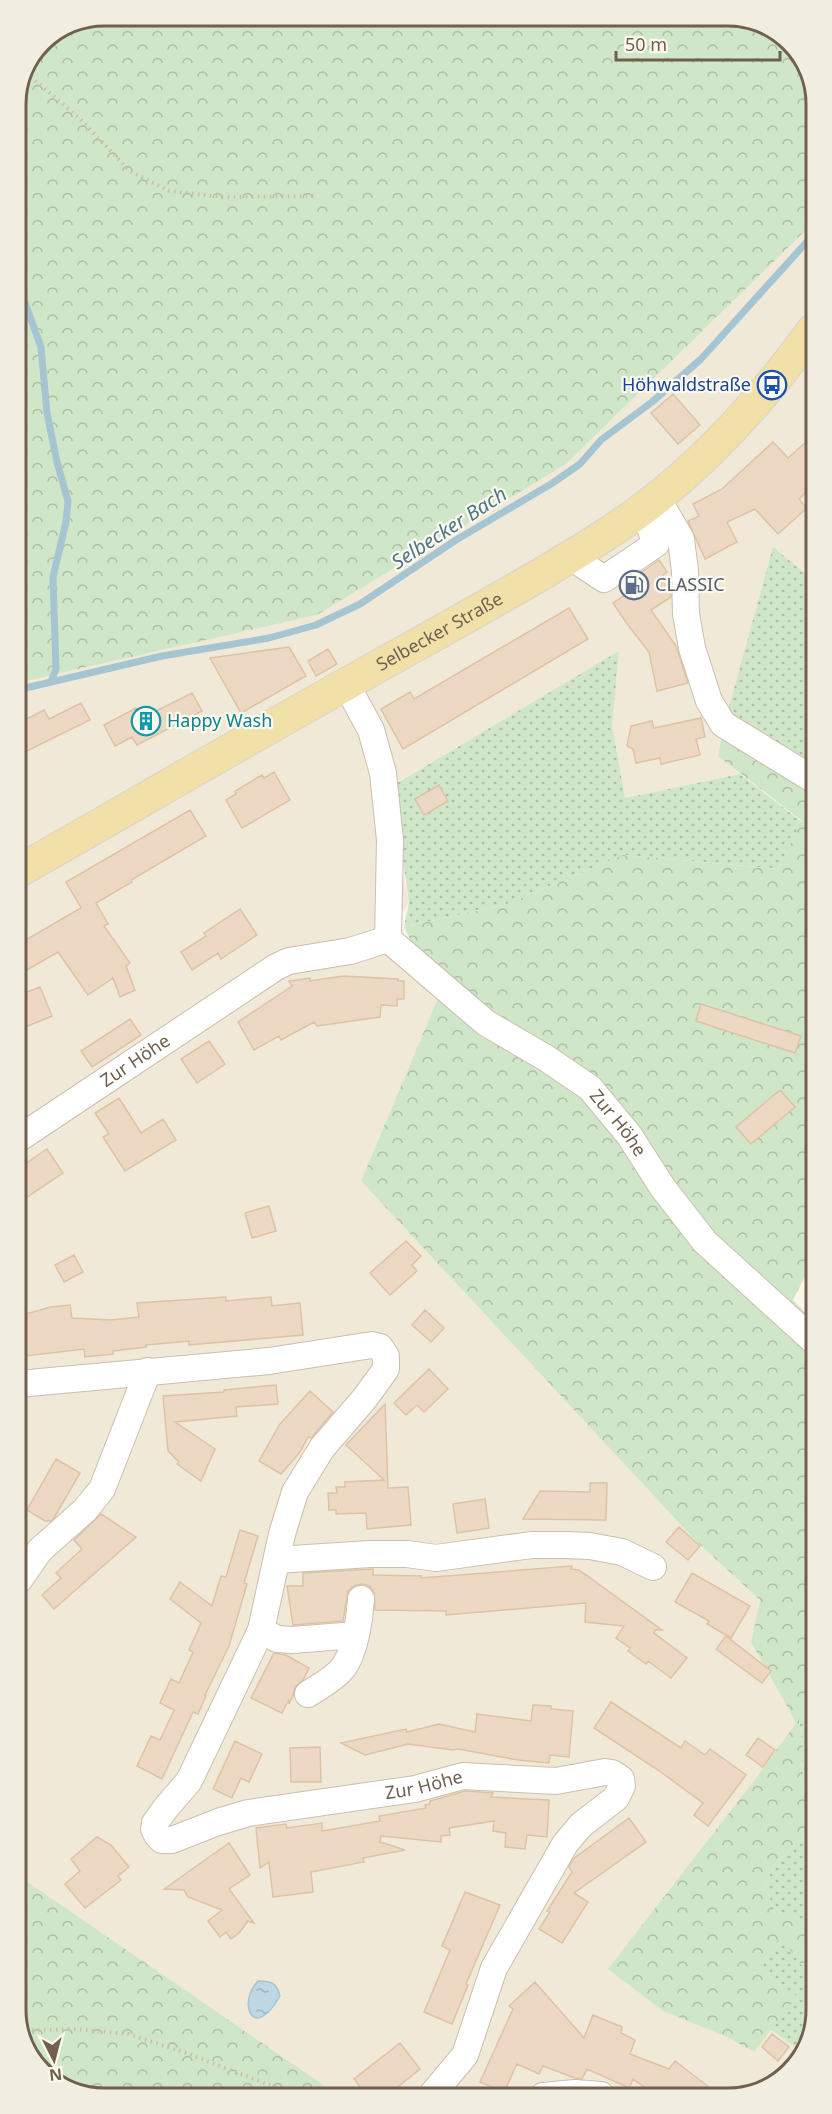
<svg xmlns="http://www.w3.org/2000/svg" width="832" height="2114" viewBox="0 0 832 2114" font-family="'Noto Sans',sans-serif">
<defs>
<pattern id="grass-dots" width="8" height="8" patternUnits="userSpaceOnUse" patternTransform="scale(1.5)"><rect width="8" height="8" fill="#d0e6c8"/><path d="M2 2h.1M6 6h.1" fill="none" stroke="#adbea5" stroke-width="1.8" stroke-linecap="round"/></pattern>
<pattern id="forest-crowns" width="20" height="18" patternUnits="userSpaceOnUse" patternTransform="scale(1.5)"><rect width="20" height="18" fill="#d0e6c8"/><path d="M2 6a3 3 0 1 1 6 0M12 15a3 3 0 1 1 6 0" fill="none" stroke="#adbea5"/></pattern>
<pattern id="water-ripples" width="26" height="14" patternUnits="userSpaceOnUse" patternTransform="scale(1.5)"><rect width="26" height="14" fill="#bed7e2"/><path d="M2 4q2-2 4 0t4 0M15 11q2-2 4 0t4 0" fill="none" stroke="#9fb2ba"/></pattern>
</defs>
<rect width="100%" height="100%" fill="#faf6e8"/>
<path fill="#f1e9d7" d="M813,213l1,368 -41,-33 -55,207 22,19 -115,24 -13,-73 7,-73 -233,137 23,113 -21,33 50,63 -77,183 332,357 67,62 -9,42 45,81 -46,63 -25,250 29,16 16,-23 33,24 -4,11 -42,30 -416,3 -322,-221 -2,-1193 300,-68 249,-151 241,-235z"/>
<path fill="url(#grass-dots)" d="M773,547l41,34v190l-88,-53z
M619,651l-7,74 13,73 115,-24 62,48 -24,47 -155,-14 -116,49 -103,23 5,-25 -17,-116z
M812,1709l4,2 1,216 -5,-5 -37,-10 -10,-26 9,-21 35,-33 5,-28 -14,-25 3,-30 -4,-30z
M781,1935l18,27 18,22v27l-14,42 -33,-24 26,-33 -38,-28z"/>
<path fill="url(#forest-crowns)" d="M104,15h631l48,19 29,41 1,138 -6,16 -241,235 -249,151 -300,68 -2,-585 26,-57z
M723,730l91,61 1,359 -7,17 7,55 -9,52 -13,26 18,19 4,-8 1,400 -5,-2 -12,11 4,29 -3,30 14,25 -5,28 -35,33 -9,21 10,26 38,10 4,5v57l-18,-22 -18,-26 -23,32 39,28 -43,56 -29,-16 -62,-25 -55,-42 142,-183 46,-63 -45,-81 9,-42 -67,-62 -332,-357 77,-183 -34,-71 103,-23 116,-49 155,14 24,-48 -84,-65z
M19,1876l322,221 -244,2 -48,-19 -29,-41z"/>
<path fill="url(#water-ripples)" stroke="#a6c5d2" stroke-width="1.5" d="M258,1981c14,0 19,2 22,15 -27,47 -43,7 -22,-15z"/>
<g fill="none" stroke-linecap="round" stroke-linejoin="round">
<path stroke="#a6c5d2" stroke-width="7" d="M16,278l25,69 6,66 10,49 11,39 -2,21 -13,55 3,92 -5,13
M17,690l145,-34 107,-18 47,-13 44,-21 96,-64 95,-56 29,-20 21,-24 51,-38 49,-43 112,-124"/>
</g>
<path fill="#edd9c3" stroke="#ddc3a5" stroke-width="1.5" d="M673,394l27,31 -22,19 -27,-31z
M813,436v49l-14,14 8,9 -29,26 -23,-25 -28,13 10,20 -32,17 -17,-38 11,-5 -6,-12 29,-15 51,-47 15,16z
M659,560l8,12 -4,3 7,10 1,12 -20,13 25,36 12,37 -31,8 -8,-39 -21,-27 -15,-22 15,-10 -5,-8z
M569,608l19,31 -185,110 -22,-40 29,-17 4,7z
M289,647l17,29 -65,37 -31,-55z
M328,649l9,15 -21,12 -8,-15z
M192,693l10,18 -65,34 -5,-8 -17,9 -11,-21 32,-17 6,10z
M81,703l9,17 -67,33 -6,-13v-16l27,-14 5,9z
M701,718l4,19 -9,2 4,16 -39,9 -1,-6 -24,5 -3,-14 -6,-3 4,-20 21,-5 2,7z
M274,772l16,28 -48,28 -16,-28 10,-6 -1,-3 27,-16 2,3z
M439,785l9,16 -24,14 -9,-16z
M190,810l16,26 -75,44 1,2 -36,21 12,21 -4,2 26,37 -4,3 9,24 -15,7 -7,-19 -25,17 -30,-43 -36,21 -5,-9v-19l64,-37 -15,-26z
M240,909l17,26 -36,24 -3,-6 -26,17 -11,-18 25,-16 -2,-3z
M343,976l55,3v2h6v18h-7v7l-16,-1 -1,12 -63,9 -3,-4 -33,18 -2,-4 -25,14 -16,-28 54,-36 -3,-5 21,-3v3z
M40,987l12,29 -29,12 -6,-14v-18z
M701,1004l100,32 -6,17 -99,-32z
M130,1019l11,16 -49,32 -11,-16z
M209,1041l16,23 -28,19 -16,-24z
M780,1090l15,17 -44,37 -15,-17z
M119,1098l22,35 22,-14 13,21 -51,31 -22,-34 6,-3 -14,-21z
M47,1149l16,24 -45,30v-34z
M269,1206l7,25 -24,7 -7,-25z
M406,1241l15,15 -9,9 5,6 -27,24 -20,-22z
M74,1255l9,17 -19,10 -9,-17z
M226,1297v4l45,-4 1,9 28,-3 3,32 -114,10v-4l-43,4v2l-33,4v3l-28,3 -1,-8 -66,8v-41l33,-9 19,-2 2,13 38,2 29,-3 -2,-14z
M425,1310l19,18 -13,14 -19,-17z
M429,1369l19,20 -24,23 -7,-7 -11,10 -12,-12z
M276,1385l2,19 -42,3 1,9 -62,6 40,27 -14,32 -24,-17 2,-2 -11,-11 -5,-55 61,-4v-2z
M310,1391l23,21 -22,26 -3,-1 -8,15 -19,22 -22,-13 21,-37z
M385,1404l3,84 20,-1 3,38 -44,4 -1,-16 -30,1v-4h-7l-1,-17h9l-1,-6h9v-5l39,-2 -38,-35z
M56,1459l24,14 -26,45 -3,3h-6l-18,-11z
M590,1483h17l-1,37 -83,-1 17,-28 50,1z
M485,1499l4,29 -32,5 -4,-29z
M101,1514l35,23 -82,72 -12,-14 19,-17 -5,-5 26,-24 -8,-9z
M679,1527l21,19 -12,14 -22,-18z
M240,1530l18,6 -14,47 3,1 -18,62 -24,49 1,1 -8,18 -5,-2 -31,67 -25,-13 14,-30 9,4 14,-30 -14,-7 11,-24 8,4 14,-31 -4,-2 12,-27 -31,-24 10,-17 32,24 9,-30 5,1z
M572,1566l-1,3 8,1 83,60h-7l-1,3 33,25 -16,20 -23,-17 -2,3 -18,-13 2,-3 -14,-10 8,-12 -39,-4 1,-19 -140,12v-4l-71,-1 -1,-18 -5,-6 -7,-2 -8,2 -6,5 -5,30 -50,4 -6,-39h16v-13l70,-4v6l48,1v2z
M692,1573l58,33 -19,32 -24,-14 2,-3 -34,-19z
M726,1636l45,35 -9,12 -46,-34z
M274,1653l12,2 23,13 -6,12 -8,7 -2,9 -4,8v-5l-7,14 -31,-15z
M611,1702l70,46 4,-7 20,14 5,-6 36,26 -38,51 -14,-11 9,-12 -45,-33 -64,-42z
M533,1705l18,1v3l22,2 -4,46 -19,-2 -1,8 -31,-3 -60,-11 -5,1 -45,-6 -43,11 -24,-12 65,-14 1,3 32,-8 36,8 2,-18 54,7z
M758,1738l17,12 -12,17 -17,-12z
M235,1741l27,13 -13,28 -8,-4 -9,20 -19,-9z
M320,1747l1,35h-30l-1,-34z
M465,1791l28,2 -2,4 58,3 -2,37 -20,-2 -2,14 -20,-2 1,-14 -13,-2 1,-10 -45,7 1,7 -9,1v6l-60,-6 -1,6 25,8 -42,8 1,4 -53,10 2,20 -40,5 -4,-35 -9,6 -4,-40 30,-4 1,4 35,-5v8l58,-10 -1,-5 47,-8 -1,-3 5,-1v-3z
M629,1818l17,24 -72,51 14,9 -26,41 -23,-14 11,-17 -3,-1 25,-39 -3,-5 4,-8z
M97,1837l14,8 18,22 -11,9 3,4 -36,28 -20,-24 15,-13 -9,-12z
M229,1843l21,32 -21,14 25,34 -6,-2 -9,12 -8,6 -5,-7 -6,5 -12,-16 14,-11 -34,-13 -4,-7 -20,-1z
M465,1892l35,13 -34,79 2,1 -16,39 -28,-12 26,-62 -8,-4z
M535,1982l49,56 9,-23 29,12 -1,6 14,7 -5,14 39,15 6,-8 44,34h-64l-22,-16 -4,9 -42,-19 -5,10 -7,-1 -32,-12 -4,8 -22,-10 -13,28 -24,-10 33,-73 -4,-3z
M772,2034l17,13 -11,14 -16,-14z
M400,2043l20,26 -35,28h-17l-14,-18z"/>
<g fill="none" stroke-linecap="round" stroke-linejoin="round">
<g stroke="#cbbfaf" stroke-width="28">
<g id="minor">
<path d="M657,498l24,41 4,32 1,43 6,34 17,53 14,23 91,56"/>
<path d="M571,557l33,22 52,-35 -13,-35"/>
<path id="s1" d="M346,684l25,46 12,43 7,67 -2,99 98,84 60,35 44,30 39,47 34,53 42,54 110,100"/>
<path id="s2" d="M18,1139l258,-172 13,-6 61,-10 38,-12"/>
<path id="s3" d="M18,1384l251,-23 103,-16 8,2 6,9v13l-21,29 -43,50 -27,44 -13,42 -21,96 -72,151 -24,28 -10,14 -1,6 3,6 5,5h10l46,-18 30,-9 167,-24 48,-13 93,5 49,-9 7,1 9,6 1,7 -6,12 -35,27 -16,19 -71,124 -29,87 -35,42"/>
<path d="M277,1560l93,-6h37l29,4 96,-13h34l24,1 32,6 31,15"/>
<path d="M19,1580l21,-30 45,-40 17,-21 46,-118"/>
<path d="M261,1630l16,9 15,1 64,-5"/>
<path d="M308,1694c12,-8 25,-14 35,-26 12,-16 17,-50 18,-69"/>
<path d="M543,2096l32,-3 26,2"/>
</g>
</g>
<g stroke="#d7d2ce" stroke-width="34">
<g id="major">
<path id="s4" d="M17,872c109,-62 217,-125 326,-186 67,-38 134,-74 200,-113 39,-23 79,-47 114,-75 60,-48 111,-106 156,-168"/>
</g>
</g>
<path stroke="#d1bda6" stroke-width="4" stroke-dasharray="1.5 4.5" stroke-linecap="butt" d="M26,73l52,44 52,54 39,20 53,6 94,-1
M814,1130l1,-3
M20,2031l55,-2 53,5 58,19 115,44"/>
<use href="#minor" stroke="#fff" stroke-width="26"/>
<use href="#major" stroke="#f1e1a8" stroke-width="32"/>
</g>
<defs>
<g id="bus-ring" transform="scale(1.5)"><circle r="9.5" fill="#fdf9ee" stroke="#1a4fb4" stroke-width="1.5"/><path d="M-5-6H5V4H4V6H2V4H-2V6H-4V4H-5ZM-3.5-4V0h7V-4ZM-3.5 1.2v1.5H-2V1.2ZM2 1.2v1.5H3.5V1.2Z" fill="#1a4fb4"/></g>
<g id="fuel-ring" transform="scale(1.5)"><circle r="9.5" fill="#fdf9ee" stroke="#5c6f8a" stroke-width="1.5"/><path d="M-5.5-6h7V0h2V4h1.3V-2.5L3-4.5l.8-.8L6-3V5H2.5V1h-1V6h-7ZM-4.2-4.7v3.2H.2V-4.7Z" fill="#5c6f8a"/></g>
<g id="building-ring" transform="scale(1.5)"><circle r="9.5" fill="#fdf9ee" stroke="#0f9aa8" stroke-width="1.5"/><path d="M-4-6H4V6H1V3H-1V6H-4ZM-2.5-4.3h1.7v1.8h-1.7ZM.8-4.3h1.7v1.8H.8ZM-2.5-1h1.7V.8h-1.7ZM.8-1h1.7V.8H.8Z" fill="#0f9aa8"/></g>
</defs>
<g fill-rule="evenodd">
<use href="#bus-ring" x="772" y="385"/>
<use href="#fuel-ring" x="634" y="585"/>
<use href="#building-ring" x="146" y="721"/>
</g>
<g text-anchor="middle" stroke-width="4.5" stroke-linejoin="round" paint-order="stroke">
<g font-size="18" fill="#164399" stroke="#fdf9ee" text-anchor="end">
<text x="751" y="391">Höhwaldstraße</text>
</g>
<g font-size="18" fill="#4e5e75" stroke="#fdf9ee" text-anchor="start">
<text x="655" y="591">CLASSIC</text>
</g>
<g font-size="18" fill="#71604f" stroke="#fdf9ee">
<text dy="6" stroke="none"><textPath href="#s4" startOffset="486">Selbecker Straße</textPath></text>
<text dy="6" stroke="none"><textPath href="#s2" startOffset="141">Zur Höhe</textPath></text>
<text dy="6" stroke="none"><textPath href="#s1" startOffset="560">Zur Höhe</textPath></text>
<text dy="6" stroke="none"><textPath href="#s3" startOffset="1194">Zur Höhe</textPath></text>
</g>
<g font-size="18" fill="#0d838f" stroke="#fdf9ee" text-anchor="start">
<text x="167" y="727">Happy Wash</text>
</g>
<g font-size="20" font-style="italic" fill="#4e7789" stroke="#fdf9ee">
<text transform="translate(449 528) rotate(-33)" y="7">Selbecker Bach</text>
</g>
</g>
<path d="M0 0H832V2114H0ZM104 26H728A78 78 0 0 1 806 104V2010A78 78 0 0 1 728 2088H104A78 78 0 0 1 26 2010V104A78 78 0 0 1 104 26Z" fill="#f2ede1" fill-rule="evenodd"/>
<path fill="none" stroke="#71604f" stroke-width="3" d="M104 26H728A78 78 0 0 1 806 104V2010A78 78 0 0 1 728 2088H104A78 78 0 0 1 26 2010V104A78 78 0 0 1 104 26Z"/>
<g transform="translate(54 2060) rotate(174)" stroke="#fdf9ee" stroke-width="4.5" paint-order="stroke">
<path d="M0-4.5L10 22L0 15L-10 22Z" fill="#71604f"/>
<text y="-9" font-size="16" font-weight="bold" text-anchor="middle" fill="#71604f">N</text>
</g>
<path d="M616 51v9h164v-9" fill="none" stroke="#71604f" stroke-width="3"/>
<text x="625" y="51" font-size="18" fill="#71604f" stroke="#fdf9ee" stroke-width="4.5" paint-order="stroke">50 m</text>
</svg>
